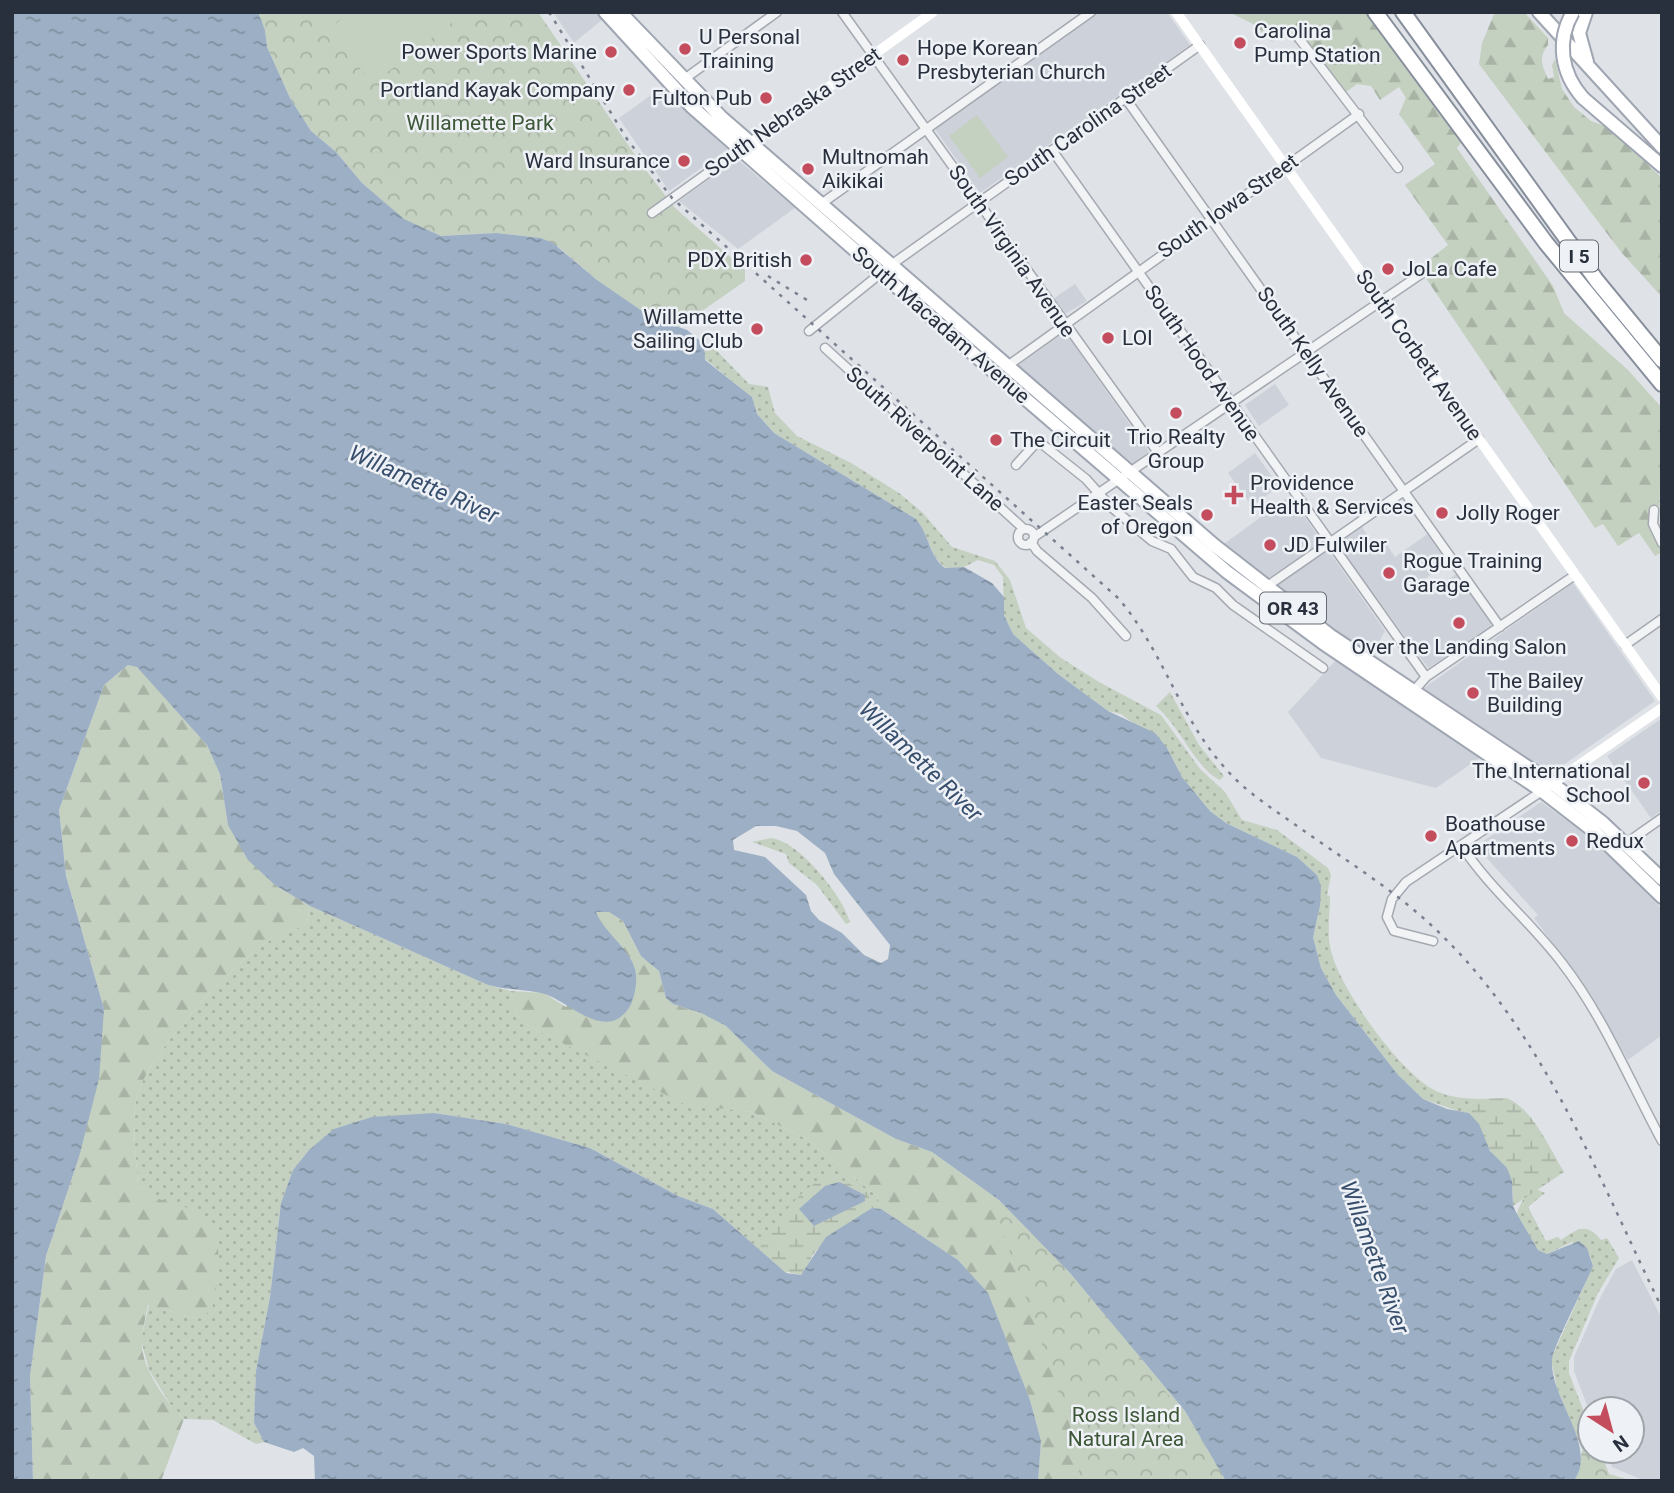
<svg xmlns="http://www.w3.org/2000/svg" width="1674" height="1493" viewBox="0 0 1674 1493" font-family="Roboto,sans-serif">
<defs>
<pattern id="grass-dots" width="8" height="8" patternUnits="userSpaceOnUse" patternTransform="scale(1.75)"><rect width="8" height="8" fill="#c4d0c0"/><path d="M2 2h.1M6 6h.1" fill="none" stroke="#a8b3a6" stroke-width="1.8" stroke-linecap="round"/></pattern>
<pattern id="forest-firs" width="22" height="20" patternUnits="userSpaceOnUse" patternTransform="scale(1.75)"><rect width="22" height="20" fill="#c4d0c0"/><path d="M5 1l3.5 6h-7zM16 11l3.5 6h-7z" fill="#a8b3a6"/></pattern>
<pattern id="wetland-marsh" width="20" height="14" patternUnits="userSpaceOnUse" patternTransform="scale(1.75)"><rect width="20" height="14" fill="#c4d0c0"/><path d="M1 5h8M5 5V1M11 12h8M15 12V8" fill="none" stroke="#a8b3a6"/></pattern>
<pattern id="park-crowns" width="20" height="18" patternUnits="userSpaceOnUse" patternTransform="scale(1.75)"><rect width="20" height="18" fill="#c4d0c0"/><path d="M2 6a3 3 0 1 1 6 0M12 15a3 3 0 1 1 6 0" fill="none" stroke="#a8b3a6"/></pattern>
<pattern id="water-ripples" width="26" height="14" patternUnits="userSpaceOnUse" patternTransform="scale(1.75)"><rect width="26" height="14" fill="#9cafc4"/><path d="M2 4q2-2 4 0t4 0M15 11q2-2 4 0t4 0" fill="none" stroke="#7f8fa0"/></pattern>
</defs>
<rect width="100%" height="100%" fill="#dfe2e7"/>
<path fill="#cdd1d9" d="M553,12h45l5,7 -29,24z
M1099,12h68l23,33 -210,148 -45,-64z
M664,86l65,62 -60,43 -50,-73z
M737,159l58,49 -57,41 -59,-48z
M1075,284l12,17 -22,13 -12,-15z
M1061,332l6,3 81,115v5l-14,9 -119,-95 -1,-5z
M1275,384l14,21 -30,21 -14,-21z
M1255,453l24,33 -27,20 -24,-33z
M1290,496l95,135 -15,27 -149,-112z
M1362,527l16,24 9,-6 8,12 34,-24 20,29 -26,18 9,11 24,-17 36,49 -2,5 -62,40 -88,-120v-5z
M1573,583l82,118 -106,74 -128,-85z
M1337,659l144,98 -45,31 -115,-30 -33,-46z
M1662,718v92l-11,8 -44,-62z
M1541,802l49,35 72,72v126l-34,25 -41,-70 -53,-72 4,-3 -62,-69z
M1632,1260l30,59v162h-17l-33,-14 -7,-16h27v-42h-42v4l-16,-42v-14l26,-59 16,-29z"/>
<path fill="url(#grass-dots)" d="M714,348l35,36 19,3 7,26 22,23 54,27 48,30 24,20 29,34 43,14 15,19 16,48 35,30 38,24 62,33 39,54 25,23 17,28 35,10 51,38 3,7 -4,20 3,1c0,19 -4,40 2,59 12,39 68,118 104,136 14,7 28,7 43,8l-18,13 -38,-13 -25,-24 -62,-80 -15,-27 -8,-31 7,-31 -3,-31 -20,-18 -71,-34 -16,-12 -28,-34 -15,-29 -46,-34 -13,-3 -50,-37 -45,-40 -9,-19 -1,-38 -9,-12 -16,-5 -14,7 -18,1c-17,-12 -17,-34 -30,-49l-142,-86 -17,-19 -5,-17 -47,-38 -3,-7z
M1170,692l29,53 25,31 -4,4c-24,-11 -41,-55 -64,-74z
M771,838c28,3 72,58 79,84l-4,2 -29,-39 -28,-22 -3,-9 -34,-12z
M310,906l178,79 23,6 4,22 15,14 47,23 146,58 29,4 55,27 70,57 4,13 -10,-1 -85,65 -73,-64 -35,-13 -88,-48 -84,-24 -72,-11 -125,37 -16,20 -12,33 -11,94 -14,74 -2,52 10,19 -8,2 -43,-24 -29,-1 -12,-12 -23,-37 -8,-30 8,-35 49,14 -32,-117 -18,-7 -10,-9c-1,-29 -7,-58 -2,-86 8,-42 89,-127 124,-153 15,-12 31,-14 47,-24z
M1536,1189l9,4 -17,14 18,34 12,-4 3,3c17,-12 26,-18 40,0l6,-2 12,20 -21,35 -29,68v12l21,55v23l-5,5 -28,-68 -6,-29 42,-93 -3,-11 -18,-13 -25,12 -9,-4 -21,-36c2,-9 9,-22 19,-25z"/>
<path fill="url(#forest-firs)" d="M1229,12h136l96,131 -4,5 96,138 11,27 64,57 34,38 -3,115 3,29 -7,4 -16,-23 -21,13 -15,-22 -8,4 -176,-260 29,-23 -43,-60 30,-21 -36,-50 7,-16 -7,-11 -19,13 -9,-14 -14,-2 -11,8 -27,-35 -24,-14 -8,-11 -15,10 -19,-18z
M1495,12h29l24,26v7c-10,13 -6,20 0,34l6,-2 -2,-12 3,-6 7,30 12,18 17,14 19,7 52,50v119l-41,-45 -142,-188 3,-21z
M128,665l9,1 70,79 13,29 8,51 47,60 35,21 -3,17c-15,10 -32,12 -47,24 -35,26 -116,111 -124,153 -5,28 1,57 2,86 15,14 31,15 50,22 43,15 30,69 24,102l-14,9 -50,-14c-2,11 -5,22 -6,33 -3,27 23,63 42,81l-23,62h-128l-3,-105 16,-120 33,-99 25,-148 -38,-133 -7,-66 45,-125z
M596,912h13l14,9 18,35 18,15 7,27 7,6 28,9 25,13 46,45 124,68 36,13 67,48 71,73 115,138 41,70h-188l3,-40 -11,-41 -42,-106 -30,-34 -77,-51 -4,-13 -70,-57 -55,-27 -68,-8 -154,-77 -15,-14 -4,-22 33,2 22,14 55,-62 -18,-16z"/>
<path fill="url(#wetland-marsh)" d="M1507,1098c27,12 42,50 57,74l-51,34c1,-40 -8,-31 -25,-59 -8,-12 -9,-23 -19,-34l-8,-1 18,-13z
M831,1175l37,18 4,15c-23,12 -40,25 -57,44 -6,7 -6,17 -14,23 -20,-3 -29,-11 -42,-26 17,-27 41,-63 72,-74z"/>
<path fill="url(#park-crowns)" d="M258,12h280l101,149 35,46 71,63v11l-66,46 -28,-10 -54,-37 -37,-32 -18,-10 -46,-5 -55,3 -38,-17 -41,-36 -26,-31 -25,-21 -21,-33 -23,-51 -2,-17z
M1003,1214l21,16 20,9 12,12 14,26 50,52 24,39 39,43 44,70h-149l2,-26 -82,-238z
M1590,1448v3h10l9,23 24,7h-61l7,-12 3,-18z"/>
<path fill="#c4d0c0" d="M351,12h111l1,2 -91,70 -43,-55z
M977,115l31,42 -28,21 -31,-42z"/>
<path fill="url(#water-ripples)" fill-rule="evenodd" d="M12,12h246l7,18 2,17 23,51 21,33 25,21 26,31 42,36 37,17 55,-3 45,5 12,5 44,37 54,37 36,13 17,14 1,16 47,37 5,17 17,19 142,86c13,15 13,37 29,49l19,-1 28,16 12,14v18l9,19 45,40 50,37 47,22 12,15 15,29 28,34 16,12 71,34 20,18 4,11 -1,20 -7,31 8,31 15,27 62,80 25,24 24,10 22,4 10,11 11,27 17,17 5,13 1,25 4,8 21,36 9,4 32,-13 8,7 6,18c-7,18 -41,82 -41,95 -2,37 45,84 23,118l-349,2 -41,-70 -115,-138 -71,-73 -67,-48 -36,-13 -124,-68 -46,-45 -25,-13 -28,-9 -7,-6 -7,-27 -18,-15 -18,-35 -14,-9h-13c9,22 32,34 39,57 3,10 0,28 -5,37 -24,40 -63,-8 -89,-13 -18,-4 -35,-3 -53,-8l-178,-79 -35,-21 -27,-25 -20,-35 -8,-51 -13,-29 -70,-78 -9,-2 -24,20 -45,125 7,66 38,133 -5,70 -20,78 -33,99 -16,120 3,105h-21zM756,826h20l21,5 28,22 9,21 56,71 -2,14 -7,4 -17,-8 -22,-22 -23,-13 -8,-9 -5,-16 -41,-38 -31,-7 -1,-10z
M434,1113l72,11 84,24 88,48 35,13 73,64 15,2 25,-38 46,-29 9,1 77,51 30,33 42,107 11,41 -3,40h-723l-1,-25 -11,-8 -9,4 -30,-10 -10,-19 2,-52 14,-74 11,-94 12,-33 16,-20 25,-21 38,-12z
M839,1182l26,13v6l-51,25 -15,-17 26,-23z"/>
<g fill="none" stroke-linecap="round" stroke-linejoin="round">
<g stroke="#a5a9b1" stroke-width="11">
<path id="street" d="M842,12l317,442
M1298,37l100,131
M683,80l94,-68
M1126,99l374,528
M1052,150l374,527
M821,204l270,-192
M652,213l89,-64
M809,331l82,-66 309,-220
M825,348l199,181
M1006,367l353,-253
M1016,465l19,-21h7l44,35 24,27 42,35 19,8 22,28 23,11 17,17 90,63
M1654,510l-1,14 9,19
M1018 537a8 8 0 1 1 16 0a8 8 0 1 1-16 0Z
M1034,537l390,-265
M1031,542l6,9 55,47 34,38
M1266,587l213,-148
M1625,645l37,-26
M1411,694l15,-17 149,-102
M1625,844l37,-26
M1461,845c29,44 70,77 101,118 42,54 68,119 100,178
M1433,941l-39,-10 -7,-14 5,-18 14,-17 136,-91"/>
</g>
<g stroke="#9fa6b2" stroke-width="16">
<path id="primary" d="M605,12l87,95 279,245 256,220 96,71 219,148 53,41 67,65
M620,12l101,105 493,428 117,91 222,148 50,39 59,56
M1539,12l123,135
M1586,12l-7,21 8,29
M1583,98l79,68"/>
</g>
<g stroke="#878f9c" stroke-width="18">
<path id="highway" d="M1375,12l171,231 116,141
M1403,12l194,269 65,79"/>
</g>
<use href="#street" stroke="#f1f3f5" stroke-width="8"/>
<path stroke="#fff" stroke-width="10" d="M1176,12l486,685
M745,147l188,-135
M1546,788l116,-80"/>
<use href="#primary" stroke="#fff" stroke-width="12"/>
<use href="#highway" stroke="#fff" stroke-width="14"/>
<path stroke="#79818f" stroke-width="2.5" stroke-dasharray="3.5 7" stroke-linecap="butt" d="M549,12l78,127 45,59 446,400c45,52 61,119 107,170 19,22 42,37 65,53 47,34 99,65 141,104 112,103 165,249 231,383
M768,276l39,24"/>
<g stroke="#9fa6b2" stroke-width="16" stroke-linecap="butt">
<path id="primary-bridge" d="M1573,12c-17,29 -12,61 10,86"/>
</g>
<use href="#primary-bridge" stroke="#fff" stroke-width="12"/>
</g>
<g fill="#c34d5d" stroke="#eef1f5" stroke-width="2.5">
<circle cx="1240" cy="43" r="7"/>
<circle cx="685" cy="49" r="7"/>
<circle cx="611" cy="52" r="7"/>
<circle cx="903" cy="60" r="7"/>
<circle cx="629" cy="90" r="7"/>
<circle cx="766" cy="98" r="7"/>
<circle cx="684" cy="161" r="7"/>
<circle cx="808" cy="169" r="7"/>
<circle cx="806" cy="260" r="7"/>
<circle cx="1388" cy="269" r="7"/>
<circle cx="757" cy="329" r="7"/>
<circle cx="1108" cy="338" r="7"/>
<circle cx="1176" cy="413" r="7"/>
<circle cx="996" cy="440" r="7"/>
<path d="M1230.5 484.5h7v7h7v7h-7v7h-7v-7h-7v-7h7z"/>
<circle cx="1442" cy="513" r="7"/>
<circle cx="1207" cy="515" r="7"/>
<circle cx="1270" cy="545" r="7"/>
<circle cx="1389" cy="573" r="7"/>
<circle cx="1459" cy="623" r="7"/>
<circle cx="1473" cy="693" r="7"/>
<circle cx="1644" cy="783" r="7"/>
<circle cx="1431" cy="836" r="7"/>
<circle cx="1572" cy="841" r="7"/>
</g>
<g text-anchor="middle" stroke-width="5" stroke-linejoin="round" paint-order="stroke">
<g fill="#eef1f5" stroke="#646a74" stroke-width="2">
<rect x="1560" y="240.5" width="38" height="31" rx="5"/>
<rect x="1260" y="592.5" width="66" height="31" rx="5"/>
</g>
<g font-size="19" font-weight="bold" fill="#29303d">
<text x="1579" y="263">I 5</text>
<text x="1293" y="615">OR 43</text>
</g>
<g font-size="21" fill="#29303d" stroke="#eef1f5" text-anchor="start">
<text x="1254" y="38">Carolina<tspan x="1254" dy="24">Pump Station</tspan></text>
<text x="699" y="44">U Personal<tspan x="699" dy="24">Training</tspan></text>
<text x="917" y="55">Hope Korean<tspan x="917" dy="24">Presbyterian Church</tspan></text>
<text x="597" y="59" text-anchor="end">Power Sports Marine</text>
<text x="615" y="97" text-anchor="end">Portland Kayak Company</text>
<text x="752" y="105" text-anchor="end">Fulton Pub</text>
<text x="822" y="164">Multnomah<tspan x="822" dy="24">Aikikai</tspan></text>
<text x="670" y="168" text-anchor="end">Ward Insurance</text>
<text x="792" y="267" text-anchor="end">PDX British</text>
<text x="1402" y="276">JoLa Cafe</text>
<text x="743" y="324" text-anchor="end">Willamette<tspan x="743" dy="24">Sailing Club</tspan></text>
<text x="1122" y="345">LOI</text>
<text x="1176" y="444" text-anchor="middle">Trio Realty<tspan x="1176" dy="24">Group</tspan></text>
<text x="1010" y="447">The Circuit</text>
<text x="1250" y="490">Providence<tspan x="1250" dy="24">Health &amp; Services</tspan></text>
<text x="1193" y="510" text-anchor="end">Easter Seals<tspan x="1193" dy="24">of Oregon</tspan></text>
<text x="1456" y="520">Jolly Roger</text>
<text x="1284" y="552">JD Fulwiler</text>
<text x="1403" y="568">Rogue Training<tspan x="1403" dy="24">Garage</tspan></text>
<text x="1459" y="654" text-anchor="middle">Over the Landing Salon</text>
<text x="1487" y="688">The Bailey<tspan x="1487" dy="24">Building</tspan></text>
<text x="1630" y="778" text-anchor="end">The International<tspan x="1630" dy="24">School</tspan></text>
<text x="1445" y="831">Boathouse<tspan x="1445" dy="24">Apartments</tspan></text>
<text x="1586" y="848">Redux</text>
</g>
<g font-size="21" fill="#29303d" stroke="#eef1f5">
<text transform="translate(793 112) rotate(-35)" y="7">South Nebraska Street</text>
<text transform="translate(1088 125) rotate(-35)" y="7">South Carolina Street</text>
<text transform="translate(1228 206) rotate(-35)" y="7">South Iowa Street</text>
<text transform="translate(1012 251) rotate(55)" y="7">South Virginia Avenue</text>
<text transform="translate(941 325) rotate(41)" y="7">South Macadam Avenue</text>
<text transform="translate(1419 355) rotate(55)" y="7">South Corbett Avenue</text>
<text transform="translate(1313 362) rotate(55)" y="7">South Kelly Avenue</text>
<text transform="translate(1202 363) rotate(55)" y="7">South Hood Avenue</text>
<text transform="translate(925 439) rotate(42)" y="7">South Riverpoint Lane</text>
</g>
<g font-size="21" fill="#3d5737" stroke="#eef1f5">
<text x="480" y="130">Willamette Park</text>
<text x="1126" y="1422">Ross Island<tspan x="1126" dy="24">Natural Area</tspan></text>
</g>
<g font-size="23" font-style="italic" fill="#374e6d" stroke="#eef1f5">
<text transform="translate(424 484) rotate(24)" y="8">Willamette River</text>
<text transform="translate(921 761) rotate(44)" y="8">Willamette River</text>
<text transform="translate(1375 1257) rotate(70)" y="8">Willamette River</text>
</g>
</g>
<rect width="1674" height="1493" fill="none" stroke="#29303d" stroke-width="28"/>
<g transform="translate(1611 1430) rotate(144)"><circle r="33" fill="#eef1f5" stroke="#9fa4ab" stroke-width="2"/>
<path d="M0-5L12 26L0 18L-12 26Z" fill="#c34d5d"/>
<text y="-10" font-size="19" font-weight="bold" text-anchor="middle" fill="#29303d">N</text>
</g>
</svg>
